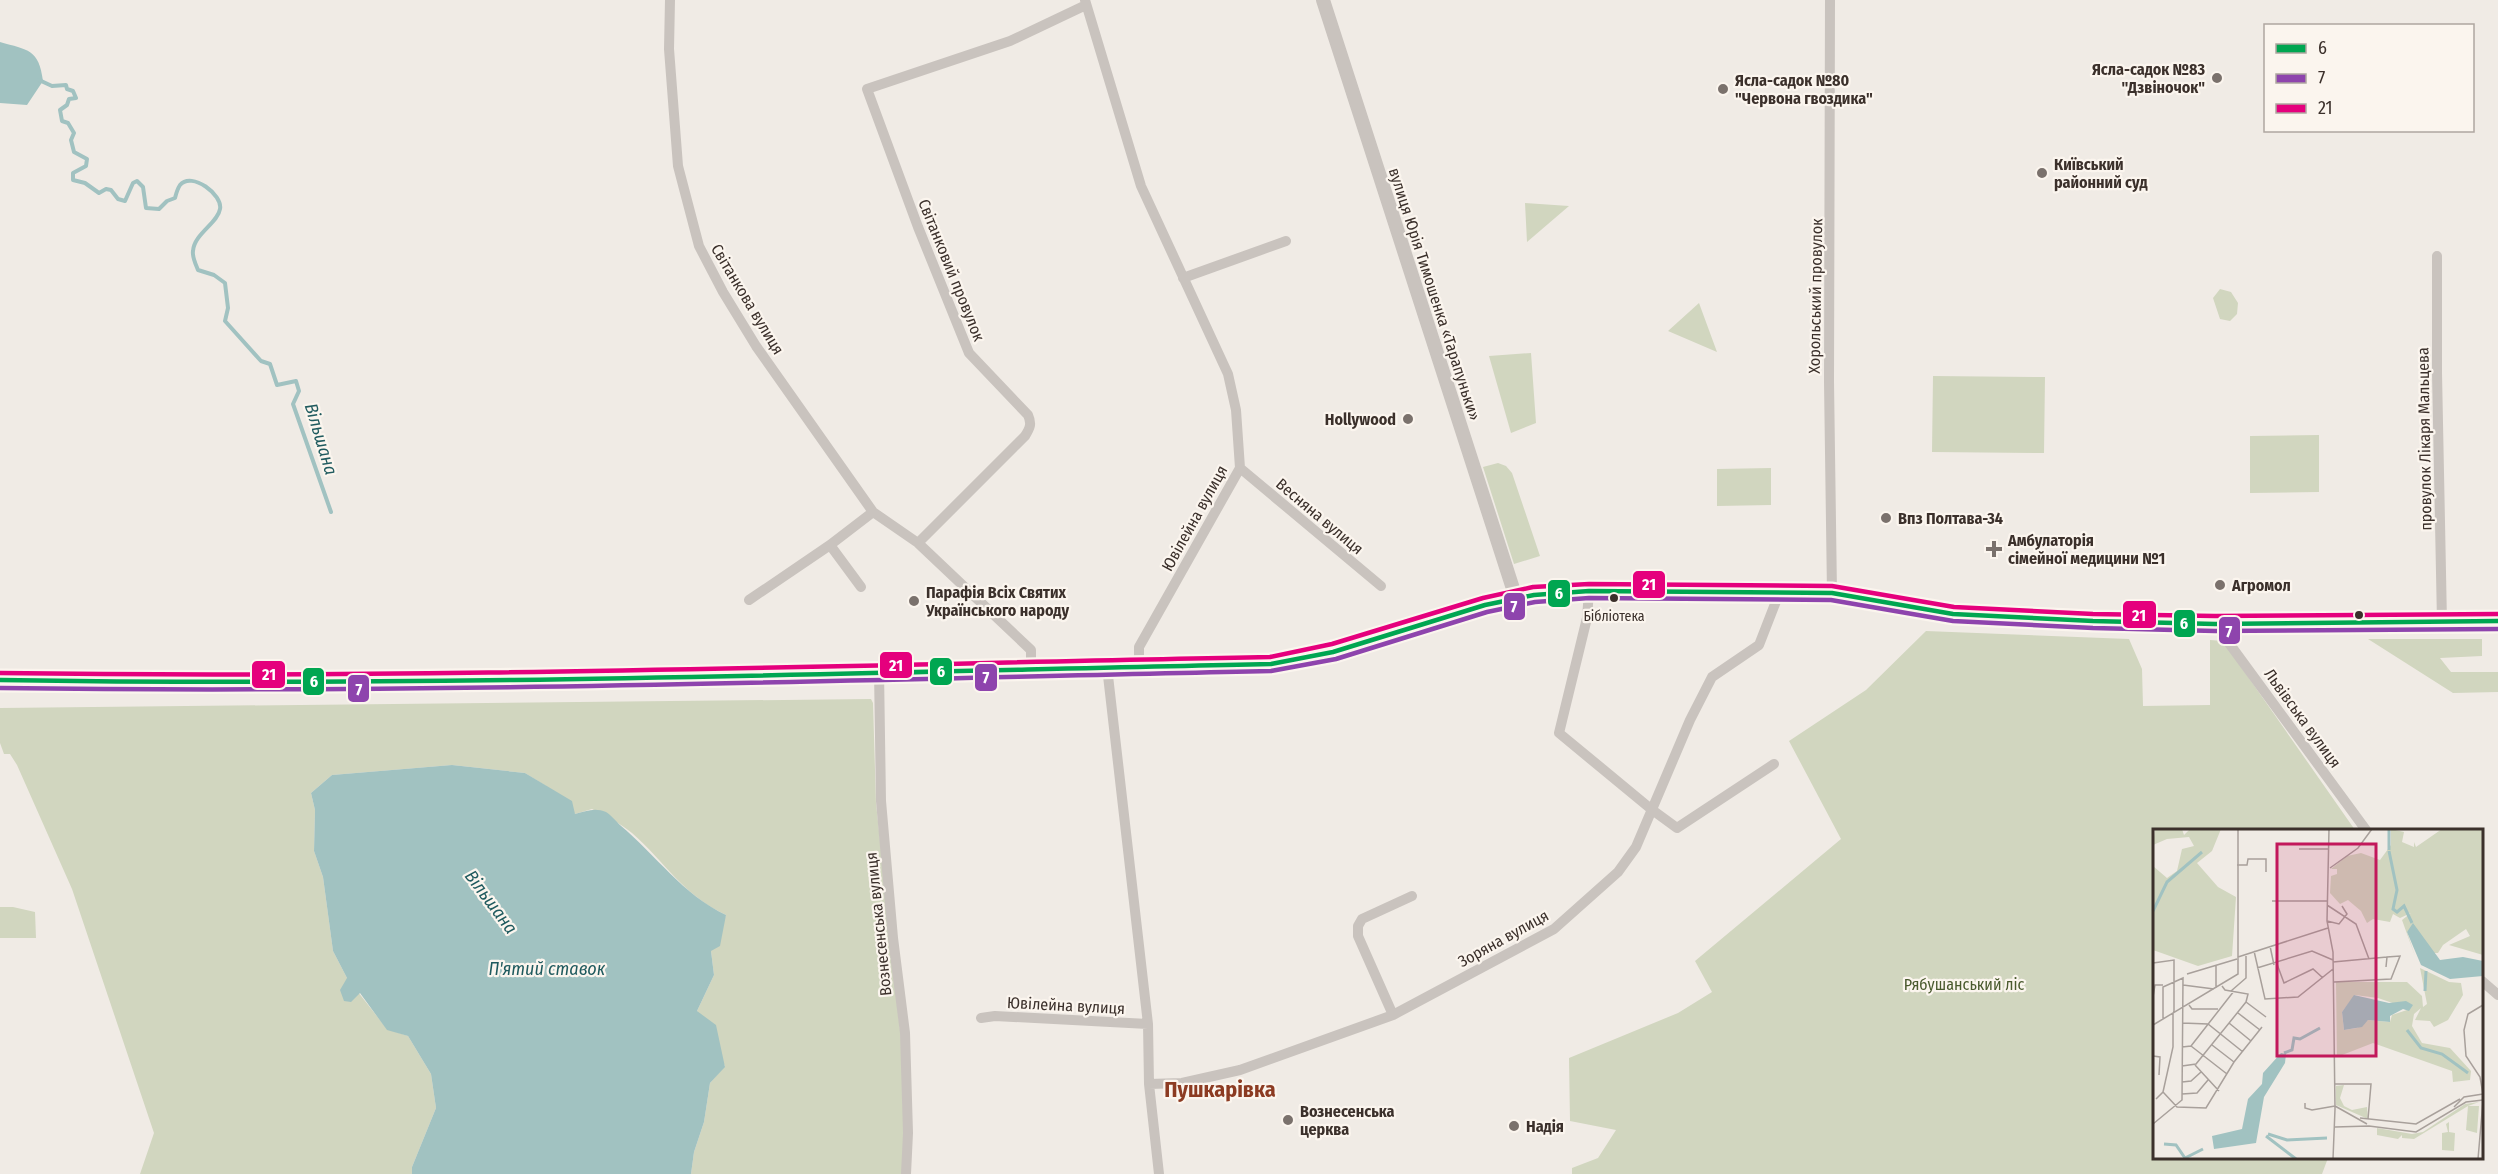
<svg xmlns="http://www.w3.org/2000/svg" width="2498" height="1174" viewBox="0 0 2498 1174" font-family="'Fira Sans Condensed',sans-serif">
<rect width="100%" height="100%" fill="#f0ebe5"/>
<path fill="#d1d6bf" d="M1525,203l44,3 -42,36z
M2220,289l11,3 7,11 -1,11 -7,7 -10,-2 -7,-21z
M1699,303l18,49 -49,-21z
M1531,353l5,70 -25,10 -22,-77z
M1933,376l112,1 -1,76 -112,-1z
M2319,435v57l-69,1v-57z
M1498,463l8,3 6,7 28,83 -26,8 -31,-97z
M1771,468v37l-54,1v-37z
M1926,631l203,8 13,30 1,37 67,-1v-65l13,1 132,189h-201v328h174l-6,16h-750v-6l26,-10 18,-28 -46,-9 -1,-63 109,-45 34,-21 -17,-31 146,-122 -52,-98 77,-51z
M2368,639h114v17l-42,2 11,14h47v20l-45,1z
M871,699l2,4 3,100 26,246 2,125h-213l3,-22 10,-30 6,-39 15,-17 -28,-55 17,-36 -3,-24 15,-36c-43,-20 -61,-53 -94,-82 -12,-10 -27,-17 -40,-24l-17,5 -29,-28 -21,-13 -73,-8 -120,10 -21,18 4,17 -1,41 9,26 10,74 14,27 40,51 21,7 23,38 5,34 -24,59v7h-272l14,-41 -82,-244 -55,-124 -7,-11h-6l-4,-11v-35z
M0,907h13l22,5 1,26h-36z"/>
<path fill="#a1c2c1" d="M0,42c28,8 39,7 43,39l-16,24 -27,-2z
M452,765l73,8 47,28 3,13c11,-3 20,-7 31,-2 5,3 10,9 14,13 36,30 63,70 106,90l-6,31 -9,5 3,24 -17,36 19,14 9,42 -15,16 -6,39 -10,30 -3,22h-279v-7l24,-59 -5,-34 -23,-38 -21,-6 -27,-37 -9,9 -7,-1 -4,-11 7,-12 -14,-27 -10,-74 -9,-26 1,-41 -4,-17 21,-18z"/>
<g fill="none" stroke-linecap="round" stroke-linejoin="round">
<path stroke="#a1c2c1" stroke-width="4" d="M39,80l13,6 14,-1 1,4 6,2 3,7 -7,1 -2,6 -7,5 2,11 6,2 6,10 -3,7 3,12 13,7 -1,7 -13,7v7l12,3 14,10 7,-4 5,1 7,9 7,2 8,-18 4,-2 6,6 3,21 13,1 8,-8 8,-3c1,-4 3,-10 5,-13 12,-14 43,10 40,24 -2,14 -26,25 -27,42 -1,6 3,14 5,19l16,5 11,8 3,25 -3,13 36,40 9,3 7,21 19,-4 3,10 -6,13 38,108"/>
<path stroke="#c9c3be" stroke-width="10" d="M670,0l-1,49 9,117 21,80 24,46 33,54 117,166 45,31 113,107v18
M1085,0l56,186 87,188 8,36 4,58 -101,179v20
M1830,0l-1,382 3,211
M2437,256v117l5,249
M1183,278l103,-37
M1240,468l141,118
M918,543l107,-107c5,-8 7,-12 3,-21l-59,-62 -51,-126 -51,-138 143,-48 76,-36
M830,545l31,42
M1589,591l-2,27 -28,115 92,76 26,19 97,-64
M749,600l81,-55 43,-33
M2215,624l151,206
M1107,667l41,357 1,60 10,90
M879,671l2,130 12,137 12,95 3,100 -2,41
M2482,981l16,14
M1393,1015l-35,-79v-10l4,-7 50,-23
M981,1018l14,-2 153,8
M1149,1084l33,-1 58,-13 153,-55 161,-86 64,-57 18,-25 54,-127 22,-43 47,-32 21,-54"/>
<path stroke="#c9c3be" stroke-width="14" d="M1323,0l193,598"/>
<path stroke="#b8b1ad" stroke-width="16" d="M0,680l129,2 452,-4 690,-14c85,-10 162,-50 245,-66 24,-5 48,-6 73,-7h191l52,2 121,21 140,7 122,3 283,-3"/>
<g stroke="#fbf5ee" stroke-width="9">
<path id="bus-1" d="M0,680c424,7 848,-7 1271,-16l62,-12 152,-47 49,-10 55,-4 243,2 121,21 140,7 122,3 283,-3"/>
</g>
<g stroke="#fbf5ee" stroke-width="9">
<path id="bus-2" d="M0,688c424,6 848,-8 1271,-17l65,-12 151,-47 48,-10 54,-4 242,2 122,21 140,7 122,3 283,-2"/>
</g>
<g stroke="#fbf5ee" stroke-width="9">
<path id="bus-3" d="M0,673c423,6 847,-8 1270,-16l62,-13 151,-46 50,-11 56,-3 243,2 122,21 139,7 122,2 283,-2"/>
</g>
<use href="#bus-1" stroke="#00a651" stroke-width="4.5"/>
<use href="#bus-2" stroke="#8e44ad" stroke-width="4.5"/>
<use href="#bus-3" stroke="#e5007d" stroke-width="4.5"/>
</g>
<g fill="#7a716c" stroke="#fbf5ee" stroke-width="2">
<circle cx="2217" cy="78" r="6"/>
<circle cx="1723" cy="89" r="6"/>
<circle cx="2042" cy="173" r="6"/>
<circle cx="1408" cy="419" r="6"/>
<circle cx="1886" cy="518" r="6"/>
<path d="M1991 540h6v6h6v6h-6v6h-6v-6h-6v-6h6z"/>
<circle cx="2220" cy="585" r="6"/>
<circle cx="914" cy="601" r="6"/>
<circle cx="1288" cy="1120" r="6"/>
<circle cx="1514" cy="1126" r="6"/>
</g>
<g fill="#3b302b" stroke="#fbf5ee" stroke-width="2">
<circle cx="1614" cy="598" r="5"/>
<circle cx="2359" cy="615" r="5"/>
</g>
<g text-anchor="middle" stroke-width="4.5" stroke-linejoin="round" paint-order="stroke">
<g font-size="14" fill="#3b302b" stroke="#fbf5ee">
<text x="1614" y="621">Бібліотека</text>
</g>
<g font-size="16" font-weight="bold" fill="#3b302b" stroke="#fbf5ee" text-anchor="start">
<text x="2205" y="75" text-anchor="end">Ясла-садок №83<tspan x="2205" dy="18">"Дзвіночок"</tspan></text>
<text x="1735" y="86">Ясла-садок №80<tspan x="1735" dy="18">"Червона гвоздика"</tspan></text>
<text x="2054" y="170">Київський<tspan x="2054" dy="18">районний суд</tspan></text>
<text x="1396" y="425" text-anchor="end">Hollywood</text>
<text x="1898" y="524">Впз Полтава-34</text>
<text x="2008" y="546">Амбулаторія<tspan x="2008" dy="18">сімейної медицини №1</tspan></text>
<text x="2232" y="591">Агромол</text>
<text x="926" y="598">Парафія Всіх Святих<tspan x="926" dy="18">Українського народу</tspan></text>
<text x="1300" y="1117">Вознесенська<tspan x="1300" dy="18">церква</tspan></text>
<text x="1526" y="1132">Надія</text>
</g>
<g font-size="16" fill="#3b302b" stroke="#fbf5ee">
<text transform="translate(952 270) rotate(68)" y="6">Світанковий провулок</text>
<text transform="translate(1435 294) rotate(72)" y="6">вулиця Юрія Тимошенка «Тарапуньки»</text>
<text transform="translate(1815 296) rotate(-89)" y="6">Хорольський провулок</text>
<text transform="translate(748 299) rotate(59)" y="6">Світанкова вулиця</text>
<text transform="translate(2424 439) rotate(-91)" y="6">провулок Лікаря Мальцева</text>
<text transform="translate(1320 516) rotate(40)" y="6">Весняна вулиця</text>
<text transform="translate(1194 518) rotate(-61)" y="6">Ювілейна вулиця</text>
<text transform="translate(2303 718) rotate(54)" y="6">Львівська вулиця</text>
<text transform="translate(878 924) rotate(-96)" y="6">Вознесенська вулиця</text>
<text transform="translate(1503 938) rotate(-29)" y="6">Зоряна вулиця</text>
<text transform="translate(1066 1005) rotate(3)" y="6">Ювілейна вулиця</text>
</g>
<g font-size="16" fill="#4a5a2e" stroke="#fbf5ee">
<text x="1964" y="990">Рябушанський ліс</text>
</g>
<g font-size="18" font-style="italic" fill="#1f5a5e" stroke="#fbf5ee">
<text transform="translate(321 439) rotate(73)" y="6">Вільшана</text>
<text transform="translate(491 902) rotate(53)" y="6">Вільшана</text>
<text x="547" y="975">П'ятий ставок</text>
</g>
<g font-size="22" font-weight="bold" fill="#8c3b22" stroke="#fbf5ee">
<text x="1220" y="1097">Пушкарівка</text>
</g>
</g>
<g transform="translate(2153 829)">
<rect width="330" height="330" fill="#f0ebe5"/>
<path d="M2,0h27l2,6 6,-6h31l-9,22 -15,12 21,24 18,10 -4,59 -34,10 -45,-16v-84l14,12 10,-7 5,-22 12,-3 -5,-9 -22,2 -14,6zM238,0l13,3 -2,10 12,5v-5l2,5 26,-18h41v126l-34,-10 21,-9 -4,-7 -23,16 -5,8h-5l-20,-27 -6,6 8,24 -13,-36 9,-7 -11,5 -7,-4 -3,8 -17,-3 -6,4 -6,-12 -13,-11 -8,4 -10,-11 1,-17 6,-2v-5h-6l16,-13 14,-3 19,7 11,-15zM267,139l29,14 12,1 2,12 -15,25 -14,7 -4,-6 -15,-1 6,-12 -7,6 -2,12 10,17 28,5 21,23 -1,9 -17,2 -1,-11 -79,-28 -36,14 -1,-75h71l15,14 1,11 4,-3zM202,166l23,3 32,11 -18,6 -2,7 -22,-2 -11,8 -13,2 -2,-18zM191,256l-4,13 4,8 8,4 15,-3 1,12 -32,-14v-19zM326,273l-11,4h11l-2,27 -11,-3 2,-24 -54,33 -12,-1v-3l-4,4 -21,-4v-7l35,6 11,-2 42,-28zM296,293v10l6,1 -1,18 -12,-1v-17l6,-1 -2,-8z" fill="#d1d6bf" fill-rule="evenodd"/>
<path d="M260,94l27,37 23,-3 20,4v15l-33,3 -29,-14 -14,-33zM201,166l35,8 17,-2 7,4 -4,6 -6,-2 -13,7v6l-22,-2 -6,7 -18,3 -2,-18zM128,224l5,1 -1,9 -21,34 -8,46 -42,6 -2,-13 30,-7 6,-30 14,-15 1,-11z" fill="#a1c2c1"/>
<path fill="none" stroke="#a1c2c1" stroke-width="3" d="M236,21v-21M236,22l8,39 -4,19 4,3 7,-6 8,17M0,82l14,-29 35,-30M272,162l1,-20M254,201l14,18 21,6 26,19M131,224l8,-3 2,-12 6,1 20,-11M115,305l19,6 40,-2M113,307l30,23M11,315l12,1 9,13 18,-9"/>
<path fill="none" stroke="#a8a09b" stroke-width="1.5" d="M176,0l-2,92 6,31 2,157 -2,50M146,20h29M84,36h10l1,-6h18v13M177,39l28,-20 14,-19M119,72h55M174,76l29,19 13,35M174,92l12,3 8,-10 -5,-8M117,117l4,19M101,122l11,48 33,-2 35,-28M85,128l90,-29M180,133l54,-5M0,134l21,-3v52M124,135l7,19 29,-14 10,9M63,137v22M104,139l55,-17 21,9M34,145l50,-15M181,153l57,-3 9,-23 -13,1 -1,10M30,156l31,4M69,157l3,4 23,4 -2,8M78,162l15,-13v-24M0,168l2,-12h8M93,173l20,15M36,176l3,4h26M85,184l22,17M29,194l26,1 35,28M76,194l22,18M0,196l85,-51v-145M59,216l22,17M38,217l36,28M29,218l9,-1 43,-55M0,227l7,1 -1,18M42,236l24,26M29,237l14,-2 50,-62M29,253l9,-1 10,-9M182,255h36l-3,35M10,263l14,15 29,1 28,-46 28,-35M29,265l15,-1 11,-13M330,265l-3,-17 -14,-21 -2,-26 4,-16 15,-9M3,270l7,-7 10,-45v-34M152,274v5l7,2 23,-4M182,277l32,18M301,278l10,-10 19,-3M207,289l56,6 44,-25M0,295l29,-24 1,-122 -20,9v32M182,298l34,-1 47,6 50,-30 17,-2M325,330l5,-58"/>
<path fill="#c2185b" fill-opacity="0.15" stroke="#c2185b" stroke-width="3" d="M124,15h99v212h-99z"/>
<rect width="330" height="330" fill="none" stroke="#3b302b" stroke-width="3"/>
</g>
<g stroke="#fbf5ee" stroke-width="2">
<rect x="1632" y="570" width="34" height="29" rx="6" fill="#e5007d"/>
<rect x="1547" y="579" width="24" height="29" rx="6" fill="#00a651"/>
<rect x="1503" y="592" width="23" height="29" rx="6" fill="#8e44ad"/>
<rect x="2122" y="600" width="35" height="29" rx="6" fill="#e5007d"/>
<rect x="2173" y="609" width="23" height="29" rx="6" fill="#00a651"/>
<rect x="2218" y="616" width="23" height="29" rx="6" fill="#8e44ad"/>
<rect x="879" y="651" width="34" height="28" rx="6" fill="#e5007d"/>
<rect x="929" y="657" width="24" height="29" rx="6" fill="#00a651"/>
<rect x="251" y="660" width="35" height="29" rx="6" fill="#e5007d"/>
<rect x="974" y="663" width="24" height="29" rx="6" fill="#8e44ad"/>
<rect x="302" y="667" width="23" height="29" rx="6" fill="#00a651"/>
<rect x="347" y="674" width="23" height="29" rx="6" fill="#8e44ad"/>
</g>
<g font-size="16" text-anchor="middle" font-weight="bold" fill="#fff">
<text x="1649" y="590">21</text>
<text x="1559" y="599">6</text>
<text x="1514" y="612">7</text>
<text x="2139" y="621">21</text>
<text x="2184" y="629">6</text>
<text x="2229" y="637">7</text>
<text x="896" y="671">21</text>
<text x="941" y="677">6</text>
<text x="269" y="680">21</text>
<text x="986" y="683">7</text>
<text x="314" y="687">6</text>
<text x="359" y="695">7</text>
</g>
<rect x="2264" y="24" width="210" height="108" fill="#fbf5ee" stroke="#aea6a0" stroke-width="1.5"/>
<rect x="2276" y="44" width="30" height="9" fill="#00a651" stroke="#aea6a0" stroke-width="1.5"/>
<text x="2318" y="54" font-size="18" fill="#3b302b">6</text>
<rect x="2276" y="74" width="30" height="9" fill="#8e44ad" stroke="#aea6a0" stroke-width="1.5"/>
<text x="2318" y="84" font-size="18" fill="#3b302b">7</text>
<rect x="2276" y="104" width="30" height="9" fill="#e5007d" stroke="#aea6a0" stroke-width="1.5"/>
<text x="2318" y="114" font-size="18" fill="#3b302b">21</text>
</svg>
